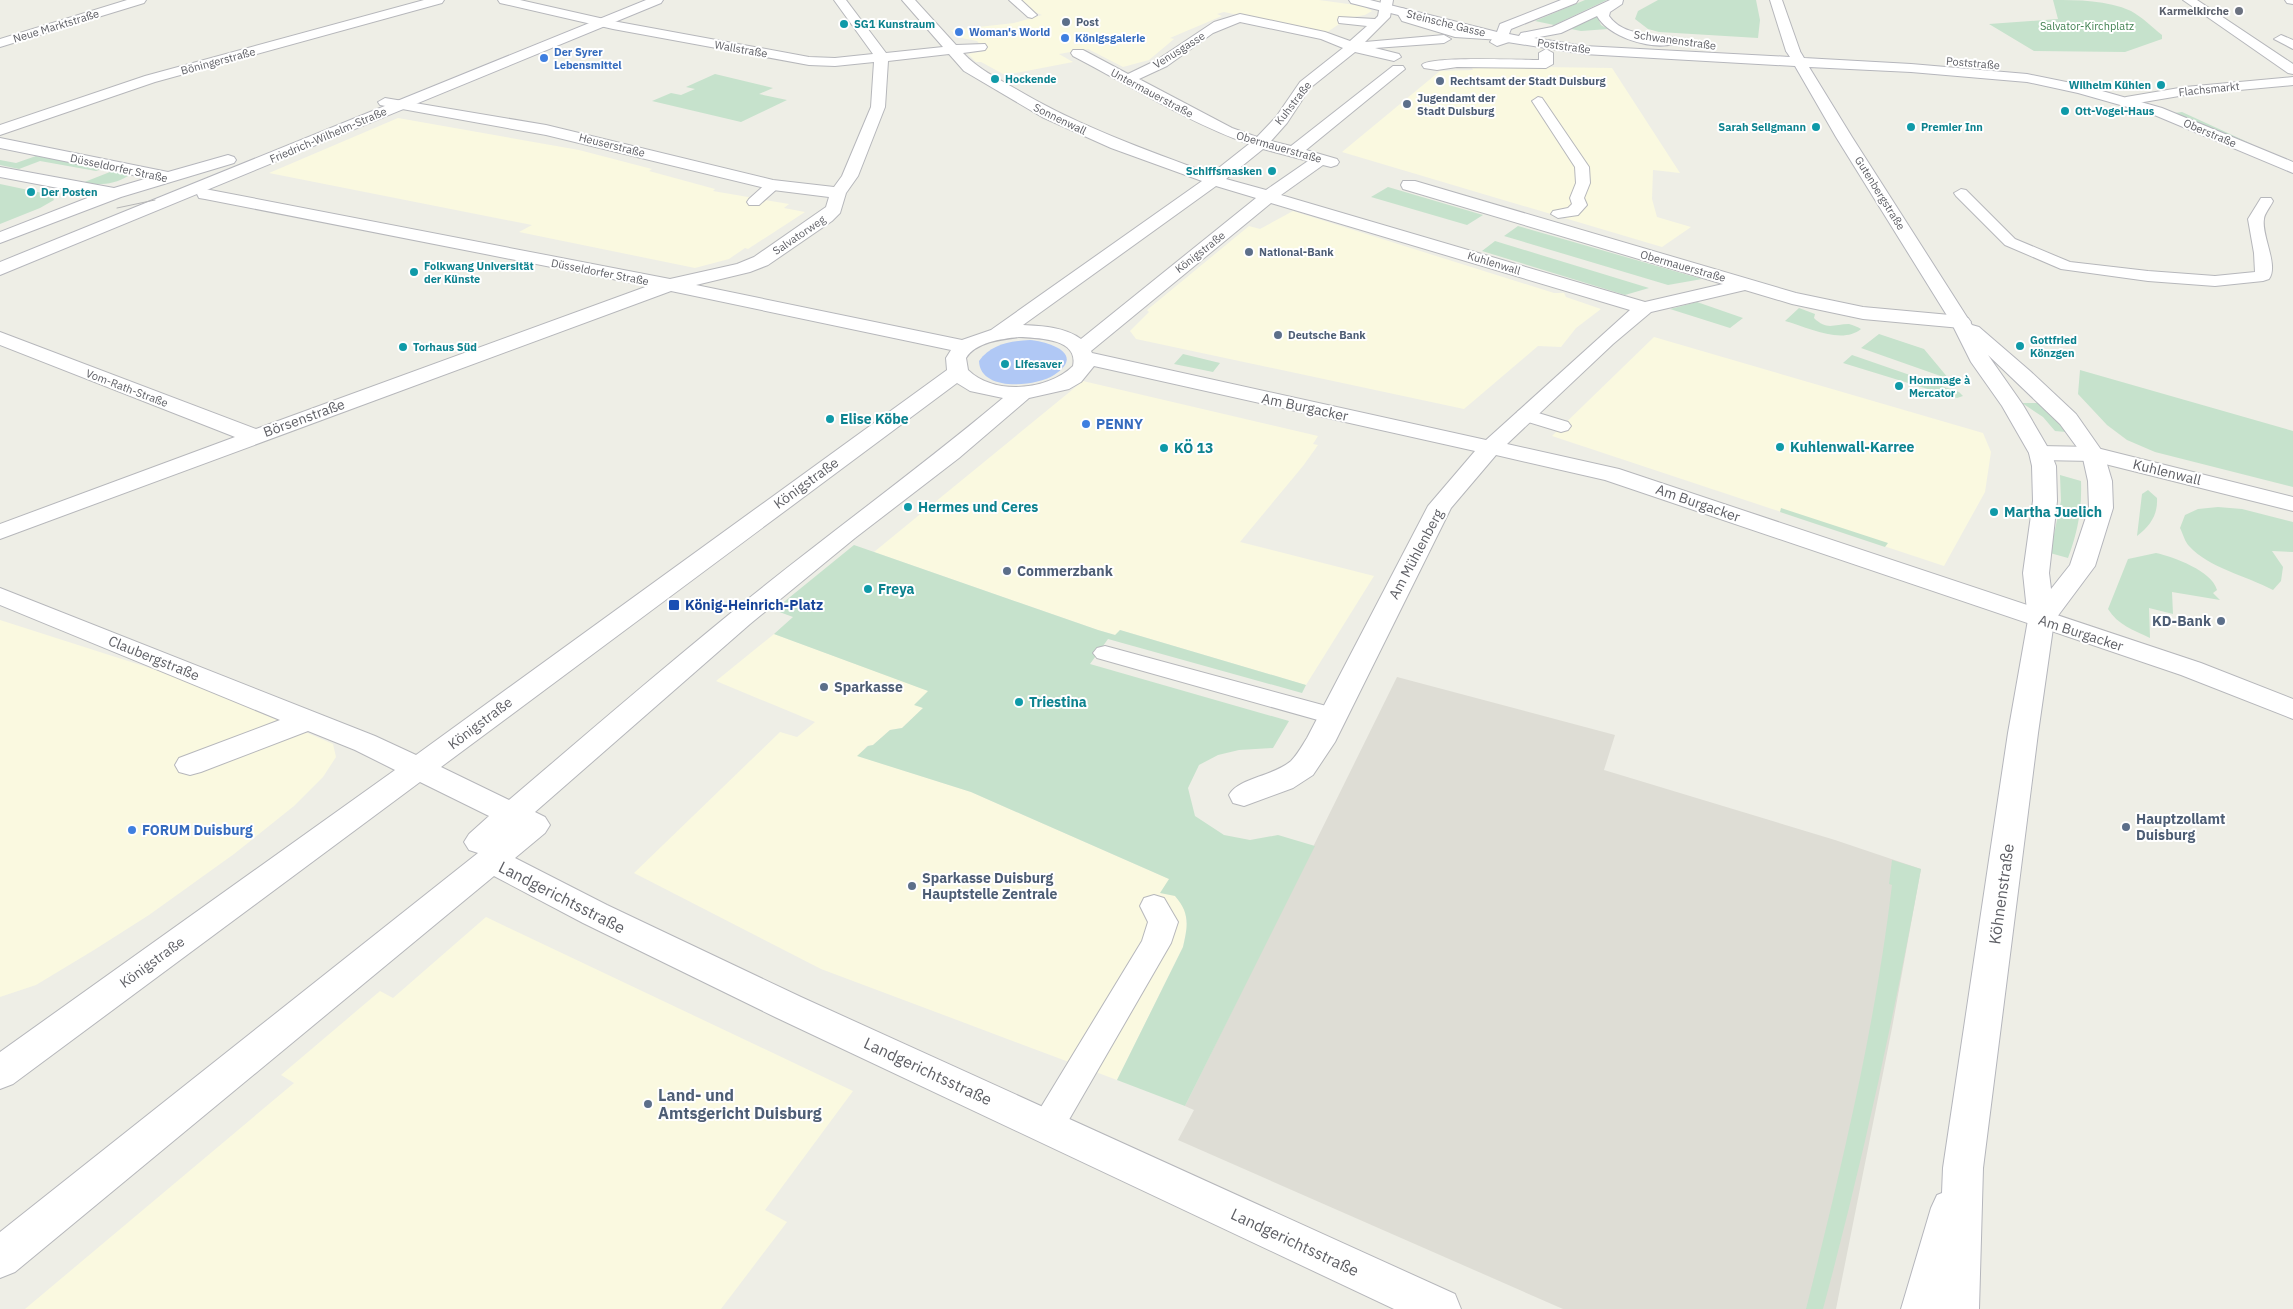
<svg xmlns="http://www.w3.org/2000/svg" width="2293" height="1309" viewBox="0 0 2293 1309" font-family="'IBM Plex Sans',sans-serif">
<rect width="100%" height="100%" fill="#eeeee6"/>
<path fill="#faf9e0" d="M1022,0h297l44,6 9,5 -7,4 -17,3 -22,15 -102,-21 -7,2 5,2 -52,22 4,1 -25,21 -26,7 -35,-18 -29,5 14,8 -68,13 -24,-13h-5l-8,-8 17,-3 -8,-10 -20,-4 -6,-7 63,-7 28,-8 -5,-2z
M1471,66l141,2 68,105 -27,-3 -1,29 5,18 34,10 -29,20 -320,-95 98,-81 33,-1z
M398,118l181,32 73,19 -3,2 66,18 -2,2 76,13 -5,4 21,4 -57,37 -3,-1 -16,11 -34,9 -176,-36 13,-7 -263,-52z
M1293,211l261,82h10l2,4 35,12 -25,19 -15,19 -23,-1 -74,63 -328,-70 -6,-8 19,-19 -2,-2 102,-84 11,3z
M1654,337l329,96 8,19 -6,40 -41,74 -392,-130z
M1083,381l235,55 -5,8 5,1 -15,21 -63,76 134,34 -68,109 -186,-55 -4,5 -18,-5 -224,-78z
M0,620l181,58 152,66 3,13 -13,20 -29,29 -60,48 -85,61 -55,35 -58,35 -36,12z
M774,634l155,57 -14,13 8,4 -21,20 -12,2 -17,15 -6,1 -9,10 113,36 198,87 6,17 10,11 2,20 -4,20 -66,133 -296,-111 -187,-96 146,-141 17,5 18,-15 -99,-41z
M486,917l367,174 -88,119 22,12 -66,87h-696l269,-226 -13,-8 99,-84 13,7z"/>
<path fill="#deddd5" d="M1397,677l218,58 -11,35 231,70 86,29 -29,159 -56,281h-273l-385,-169 16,-30 -9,-4z"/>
<path fill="#c6e2cc" d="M1585,0h22l-53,25 -19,-4z
M1658,0h98l4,20 -2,18 -99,-6 -11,-3 -13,-10 3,-8z
M2053,0c25,0 54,0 78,11 11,6 21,16 31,24v4l-37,13 -91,-1 -45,-27 69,-5z
M1594,16h3l4,9 7,4 -27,2 -15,-3z
M715,74l58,14 -14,6 28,6 -46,22 -89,-21 19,-8 10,2 14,-6 -9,-2z
M2182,112l72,33 -80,-32z
M36,156l69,12 -9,3 -56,-10 -21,8 -19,-4v-5l16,3z
M115,170l13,4v2c-14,9 -29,9 -46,7z
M0,184l52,11 2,5 -14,8 -40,16z
M1388,187l95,28 -16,10 -96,-28z
M1518,226l184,53 -34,6 -164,-49z
M1495,241l154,47 -24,7 -143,-44z
M1697,302l46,16 -13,10 -60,-19z
M1799,308l16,6 -1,4c13,13 20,6 35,6 4,1 9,3 12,5 -19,16 -54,-2 -76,-8z
M1879,334l45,15 25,30 -88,-31z
M1183,354l37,9 -7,9 -39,-8z
M1852,355l107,37 4,4 -6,2 -114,-35z
M2080,370l213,61v56l-138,-35 -28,-12 -20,-15 -29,-31z
M2022,403h20l24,29 -11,-1 -12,-14z
M2060,475l21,6c1,28 -3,50 -13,77l-18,-5 11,-52z
M2148,490l9,8c1,17 -7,28 -20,38l5,-42z
M2218,507l24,2 51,13v30l-21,-1 11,16 -2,14 -8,9c-26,-14 -64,-22 -84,-44 -4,-4 -6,-12 -9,-18l5,-13 13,-6z
M1781,508l107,35 -3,4 -105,-35z
M854,545l244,85 17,5 5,-5 186,55 -4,8 -194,-54 -18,25 199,57 -16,27 -34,2 -21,5 -19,10 -11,23 7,28 29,19 26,5 28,-5 37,11 -130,260 -68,-26 66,-133c5,-21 7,-34 -8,-51l-15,-3 9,-14 -198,-87 -114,-36 11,-10 5,-1 17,-15 12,-2 21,-20 -9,-3 14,-14 -154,-57 19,-17 -19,-7z
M2156,553c18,4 56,18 61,37l-4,3 7,7 -48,-8 1,22 -24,-6 1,30c-17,-8 -32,-13 -42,-29l20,-50z
M1892,860l29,9c-27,148 -59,295 -98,440h-17c35,-139 69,-281 86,-424l-3,-1z"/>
<path fill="#b0c8f5" d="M1030,340c20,2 56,14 24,35 -19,12 -74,17 -75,-14 12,-17 31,-20 51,-21z"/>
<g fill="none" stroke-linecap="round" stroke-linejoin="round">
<g stroke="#b6b7bb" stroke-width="2">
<path id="lane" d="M1009,0h12l16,15 -5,3 -4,-1z
M1401,8l4,1 5,8 46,14 45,3 6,3 -6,3 -46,-3 -53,-16 -6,-10z
M1538,97l4,1 47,69 1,16 -6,15 3,7 -9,10 -20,3 -7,-4 2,-3 15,-3 4,-4 -2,-6 6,-15 -1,-16 -43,-66z
M773,181l7,4 -2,3 -19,17h-10l-2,-3 2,-3 19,-17z
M1961,189l5,1 49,49 55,23 78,9 67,5 40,-4 -1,-19 -6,-34 13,-21h10l2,3c-2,5 -9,13 -9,18 -3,16 15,46 5,60l-6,2 -48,5 -67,-5 -87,-12 -56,-24 -49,-49 -2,-3z
M1525,409l43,13 3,4 -3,4 -7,2 -43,-13 -2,-4 2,-4z
M1105,646l236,64 3,6 -3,6 -9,2 -235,-66 -4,-5 4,-5z
M1154,895l10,3 14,24 -7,21 -112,194 -12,5 -12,-5 -5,-10 5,-10 107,-176 6,-19 -8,-16 4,-8z"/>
</g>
<g stroke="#b6b7bb" stroke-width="2">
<path id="street" d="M127,0h19l-2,3 -144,44v-8z
M424,0h20l-2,3 -287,79 -155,53v-10l145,-49z
M498,0h22l93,21 196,36 26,1 38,-4 -39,-54h12l40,53 57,-6 -41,-47h13l41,45 29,-1 2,3 -2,3 -22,3c15,16 34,25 53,36 62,37 128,60 195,85l38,-30c-62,-22 -118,-58 -176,-88l-2,-3 2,-3h10l45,24 29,-14 57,-38 26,-8 85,18 25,9 17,-15 -28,-3 -1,-3 1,-3 36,2 3,-3 3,-16h12l-3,17 -25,25 79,-7 7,4 -7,4 -69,5 24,6 2,3 -7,4 -39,-9 -45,36 -23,35 -16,18 20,5 102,-80h10l2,3 -99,81 31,9 2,3 -2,3 -6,2 -8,-2 -42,30 364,107 78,-18 -320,-95 -2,-4 2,-4h12l381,112 67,14 98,9 7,2 3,4 -3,4 -7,2 -98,-9 -71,-15 -47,-14 -94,22 -38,32 -106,100 112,25 582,194 92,36v20l-112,-44 -576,-195 -109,-25 -45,53 -116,234 -22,33 -20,13 -49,18 -11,-3 -4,-8c9,-17 45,-19 62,-34 6,-6 11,-15 16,-23l121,-232 47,-55 -381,-85 -13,16 -12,7 -40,9 -70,60 -104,80 -105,86 -215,188 10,5 5,8 -5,8 -30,25 92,47 194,92 654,297 6,15h-67l-619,-292 -192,-94 -89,-47 -479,396 -15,6v-46l478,-379 -9,-3 -5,-8 5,-8 20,-18 -69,-34 -407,302 -13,5v-37l395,-282 -40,-20 -47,-19 -107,41 -11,3 -11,-3 -4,-7 4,-7 101,-38 -280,-115v-17l375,148 41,19 531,-385 -1,-12 5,-8 -280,-59 -671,248v-15l235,-87 -235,-92v-13l256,97 392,-143 -443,-87 -6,-1 -2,-4 2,-4 6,-1 465,90 67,-15 17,-7 72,-50 3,-10 -56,-7 -227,-55 -166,-30 -2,-3 7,-4 161,27 227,55 61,7 8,-11 29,-69 3,-45 -39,4 -26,-1 -196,-36 -113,-26zM1240,22l81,17 22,9 -43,34 -24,35 -19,20 -25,-9 -93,-49 28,-13 46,-33zM949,54l15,17 78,46 69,31 91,33 -211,149 -29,10 -266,-55 54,-13 18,-7 64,-44 8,-8 6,-20 12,-17 27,-69 3,-46zM1263,149l45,12 -42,29 -40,-11zM1216,186l40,12 -175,141c-16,-12 -38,-13 -58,-14zM1271,203l359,107 -144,130 -394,-87 -1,-2zM1019,337c18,1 60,1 54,29 -24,24 -79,30 -105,4l-2,-12c10,-16 36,-19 53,-21zM957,383l13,8 33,7c-88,74 -182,141 -271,214 -75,61 -149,125 -223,188l-68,-33z
M1770,0h12l18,51 -2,3 -5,1 -7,-4z
M2183,0h14l96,64v10l-5,-1z
M2285,0h8v4l-6,-1z
M1507,34l7,4 -2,3 -15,5 -7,-4 2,-3z
M2281,35l12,5v9l-19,-10z
M1546,49l7,4v11l-7,4 -89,-1 -20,3 -13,-2 -2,-3c7,-9 100,-5 117,-5v-7z
M2293,77v8l-108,10 -59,10 -7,-4 7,-4 59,-10z
M2040,446l53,1 200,50v14l-200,-50 -53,-1 -8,-2 -3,-5 3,-5z"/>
</g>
<g stroke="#b5b6bc" stroke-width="2">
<path id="secondary" d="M646,0h17l-2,3 -661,272v-13z
M1349,0h21l127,32 3,-8 61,-24h17l-2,3 -65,26 -2,5 10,2 2,-3 31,-6 58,-27h13l-1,4 -12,8 -1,4c15,21 43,17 65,22l2,3 -2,3c-24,6 -65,-7 -77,-28l-36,17 -27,5 50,8 206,11 -4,-6 7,-4 5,1 6,10 107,6 116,10 54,11 81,23 131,54v11l-141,-59 -74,-21 -51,-11 -116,-10 -102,-5 43,70 120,188 7,2 51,44 46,43 28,40 8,27 1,27 -18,58 -41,55 -16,112 -55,435 -4,141h-78l30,-101 6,-13 5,-2 1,-25 65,-435 20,-113 -5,-47 10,-72 -1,-35 -3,-13 -27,-47 -31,-44 -20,-40 -115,-185 -41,-71 -211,-12 -83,-13 -150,-38zM1988,355l72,69 22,30 6,27 1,27 -19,57 -19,24 -2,-16 8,-72 -1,-35 -5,-13 -28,-48z
M0,138l168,34 60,-17 6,2 2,3 -2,3 -113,34 -121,46v-11l95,-37 -95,-18v-10l114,21 34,-10 -148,-30z"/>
</g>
<use href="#lane" fill="#fff" fill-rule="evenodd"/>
<use href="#street" fill="#fff" fill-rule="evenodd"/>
<use href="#secondary" fill="#fff" fill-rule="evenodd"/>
<path stroke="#b6b6b7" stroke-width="1" d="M117,208l38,-8"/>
</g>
<circle fill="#6b7280" stroke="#fff" stroke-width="2" cx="2239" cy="11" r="5"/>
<g fill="#5c6f8a" stroke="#fff" stroke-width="2">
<circle cx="1066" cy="22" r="5"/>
<circle cx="1440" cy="81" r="5"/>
<circle cx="1407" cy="104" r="5"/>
<circle cx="1249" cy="252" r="5"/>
<circle cx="1278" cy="335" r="5"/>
<circle cx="1007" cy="571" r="5"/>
<circle cx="2221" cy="621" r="5"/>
<circle cx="824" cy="687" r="5"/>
<circle cx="2126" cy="827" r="5"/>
<circle cx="912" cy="886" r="5"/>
<circle cx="648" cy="1104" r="5"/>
</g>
<g fill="#0f9aa8" stroke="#fff" stroke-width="2">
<circle cx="844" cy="24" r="5"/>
<circle cx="995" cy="79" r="5"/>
<circle cx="2161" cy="85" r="5"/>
<circle cx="2065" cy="111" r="5"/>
<circle cx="1816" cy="127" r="5"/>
<circle cx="1911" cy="127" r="5"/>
<circle cx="1272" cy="171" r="5"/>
<circle cx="31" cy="192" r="5"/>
<circle cx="414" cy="272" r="5"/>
<circle cx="2020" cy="346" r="5"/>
<circle cx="403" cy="347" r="5"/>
<circle cx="1005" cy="364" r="5"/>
<circle cx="1899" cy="386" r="5"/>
<circle cx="830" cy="419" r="5"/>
<circle cx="1780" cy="447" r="5"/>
<circle cx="1164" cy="448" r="5"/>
<circle cx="908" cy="507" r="5"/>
<circle cx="1994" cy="512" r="5"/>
<circle cx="868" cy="589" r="5"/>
<circle cx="1019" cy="702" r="5"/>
</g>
<g fill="#3f7fe0" stroke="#fff" stroke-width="2">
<circle cx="959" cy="32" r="5"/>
<circle cx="1065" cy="38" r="5"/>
<circle cx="544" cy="58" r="5"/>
<circle cx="1086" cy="424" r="5"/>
<circle cx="132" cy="830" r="5"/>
</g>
<rect fill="#1a4fb4" stroke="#fff" stroke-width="2" x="668" y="599" width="12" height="12" rx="2.5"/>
<g text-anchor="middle" stroke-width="4" stroke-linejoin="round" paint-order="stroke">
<g font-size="11" font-weight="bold" fill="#5b616d" stroke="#fff" text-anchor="end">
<text x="2229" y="15">Karmelkirche</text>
</g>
<g font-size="11" font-weight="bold" fill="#4e5e75" stroke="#fff" text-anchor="start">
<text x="1076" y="26">Post</text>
<text x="1450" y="85">Rechtsamt der Stadt Duisburg</text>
<text x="1417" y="102">Jugendamt der<tspan x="1417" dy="13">Stadt Duisburg</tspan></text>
<text x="1259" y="256">National-Bank</text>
<text x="1288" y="339">Deutsche Bank</text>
</g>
<g font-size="11" fill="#5e5f65" stroke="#fff">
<text transform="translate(1446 23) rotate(14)" y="4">Steinsche Gasse</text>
<text transform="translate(56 26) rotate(-17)" y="4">Neue Marktstraße</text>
<text transform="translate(1675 40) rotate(8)" y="4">Schwanenstraße</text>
<text transform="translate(1564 46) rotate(8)" y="4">Poststraße</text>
<text transform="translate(741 49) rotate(10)" y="4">Wallstraße</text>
<text transform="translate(1179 50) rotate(-32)" y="4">Venusgasse</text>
<text transform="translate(218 61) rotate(-15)" y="4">Böningerstraße</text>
<text transform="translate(1973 63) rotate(5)" y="4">Poststraße</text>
<text transform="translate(2209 89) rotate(-6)" y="4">Flachsmarkt</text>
<text transform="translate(1152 93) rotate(28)" y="4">Untermauerstraße</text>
<text transform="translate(1293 103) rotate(-52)" y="4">Kuhstraße</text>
<text transform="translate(1060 119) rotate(26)" y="4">Sonnenwall</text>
<text transform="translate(2210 133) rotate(23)" y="4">Oberstraße</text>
<text transform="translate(328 135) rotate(-23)" y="4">Friedrich-Wilhelm-Straße</text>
<text transform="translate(612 145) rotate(14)" y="4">Heuserstraße</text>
<text transform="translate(1279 147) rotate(16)" y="4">Obermauerstraße</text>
<text transform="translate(119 168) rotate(12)" y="4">Düsseldorfer Straße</text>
<text transform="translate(1880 193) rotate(58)" y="4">Gutenbergstraße</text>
<text transform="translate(799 235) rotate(-34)" y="4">Salvatorweg</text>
<text transform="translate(1200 252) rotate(-38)" y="4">Königstraße</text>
<text transform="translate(1494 263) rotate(17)" y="4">Kuhlenwall</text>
<text transform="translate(1683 266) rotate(16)" y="4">Obermauerstraße</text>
<text transform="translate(600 272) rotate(11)" y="4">Düsseldorfer Straße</text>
<text transform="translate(127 388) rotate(21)" y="4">Vom-Rath-Straße</text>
</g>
<g font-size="11" font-weight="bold" fill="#0d838f" stroke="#fff" text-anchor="start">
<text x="854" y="28">SG1 Kunstraum</text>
<text x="1005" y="83">Hockende</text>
<text x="2151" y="89" text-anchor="end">Wilhelm Kühlen</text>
<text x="2075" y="115">Ott-Vogel-Haus</text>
<text x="1806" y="131" text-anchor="end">Sarah Seligmann</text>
<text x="1921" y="131">Premier Inn</text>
<text x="1262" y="175" text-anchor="end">Schiffsmasken</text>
<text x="41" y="196">Der Posten</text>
<text x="424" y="270">Folkwang Universität<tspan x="424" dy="13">der Künste</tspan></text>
<text x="2030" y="344">Gottfried<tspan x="2030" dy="13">Könzgen</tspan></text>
<text x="413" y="351">Torhaus Süd</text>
<text x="1015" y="368">Lifesaver</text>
<text x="1909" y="384">Hommage à<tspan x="1909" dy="13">Mercator</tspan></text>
</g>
<g font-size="11" fill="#418151" stroke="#fff">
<text x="2087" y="30">Salvator-Kirchplatz</text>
</g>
<g font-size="11" font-weight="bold" fill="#366cbe" stroke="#fff" text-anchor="start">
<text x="969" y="36">Woman's World</text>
<text x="1075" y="42">Königsgalerie</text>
<text x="554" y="56">Der Syrer<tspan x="554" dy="13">Lebensmittel</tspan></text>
</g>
<g font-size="14" fill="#5e5f65" stroke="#fff">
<text transform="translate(1305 407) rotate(12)" y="5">Am Burgacker</text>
<text transform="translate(304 418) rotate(-20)" y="5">Börsenstraße</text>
<text transform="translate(2167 472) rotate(14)" y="5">Kuhlenwall</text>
<text transform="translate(806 483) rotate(-36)" y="5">Königstraße</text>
<text transform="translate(1698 503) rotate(19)" y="5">Am Burgacker</text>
<text transform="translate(1416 554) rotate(-62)" y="5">Am Mühlenberg</text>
<text transform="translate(2081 633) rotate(18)" y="5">Am Burgacker</text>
<text transform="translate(154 658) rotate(22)" y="5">Claubergstraße</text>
<text transform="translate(480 723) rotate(-37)" y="5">Königstraße</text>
<text transform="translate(152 962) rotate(-36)" y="5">Königstraße</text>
</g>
<g font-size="14" font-weight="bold" fill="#0d838f" stroke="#fff" text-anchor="start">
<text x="840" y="424">Elise Köbe</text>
<text x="1790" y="452">Kuhlenwall-Karree</text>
<text x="1174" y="453">KÖ 13</text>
<text x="918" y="512">Hermes und Ceres</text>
<text x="2004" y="517">Martha Juelich</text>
<text x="878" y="594">Freya</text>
<text x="1029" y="707">Triestina</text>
</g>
<g font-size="14" font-weight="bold" fill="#366cbe" stroke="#fff" text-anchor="start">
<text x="1096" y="429">PENNY</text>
<text x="142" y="835">FORUM Duisburg</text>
</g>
<g font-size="14" font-weight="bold" fill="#4e5e75" stroke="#fff" text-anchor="start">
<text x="1017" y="576">Commerzbank</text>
<text x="2211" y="626" text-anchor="end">KD-Bank</text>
<text x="834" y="692">Sparkasse</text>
<text x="2136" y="824">Hauptzollamt<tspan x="2136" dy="16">Duisburg</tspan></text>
<text x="922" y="883">Sparkasse Duisburg<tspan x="922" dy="16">Hauptstelle Zentrale</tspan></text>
</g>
<g font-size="14" font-weight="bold" fill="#164399" stroke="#fff" text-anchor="start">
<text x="685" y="610">König-Heinrich-Platz</text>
</g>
<g font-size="16" fill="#5e5f65" stroke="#fff">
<text transform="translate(2001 894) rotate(-82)" y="6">Köhnenstraße</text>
<text transform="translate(562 897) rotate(27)" y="6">Landgerichtsstraße</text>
<text transform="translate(928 1071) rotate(25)" y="6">Landgerichtsstraße</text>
<text transform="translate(1295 1242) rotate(25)" y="6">Landgerichtsstraße</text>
</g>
<g font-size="16" font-weight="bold" fill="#4e5e75" stroke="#fff" text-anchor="start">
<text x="658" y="1101">Land- und<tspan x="658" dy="18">Amtsgericht Duisburg</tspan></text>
</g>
</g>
</svg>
